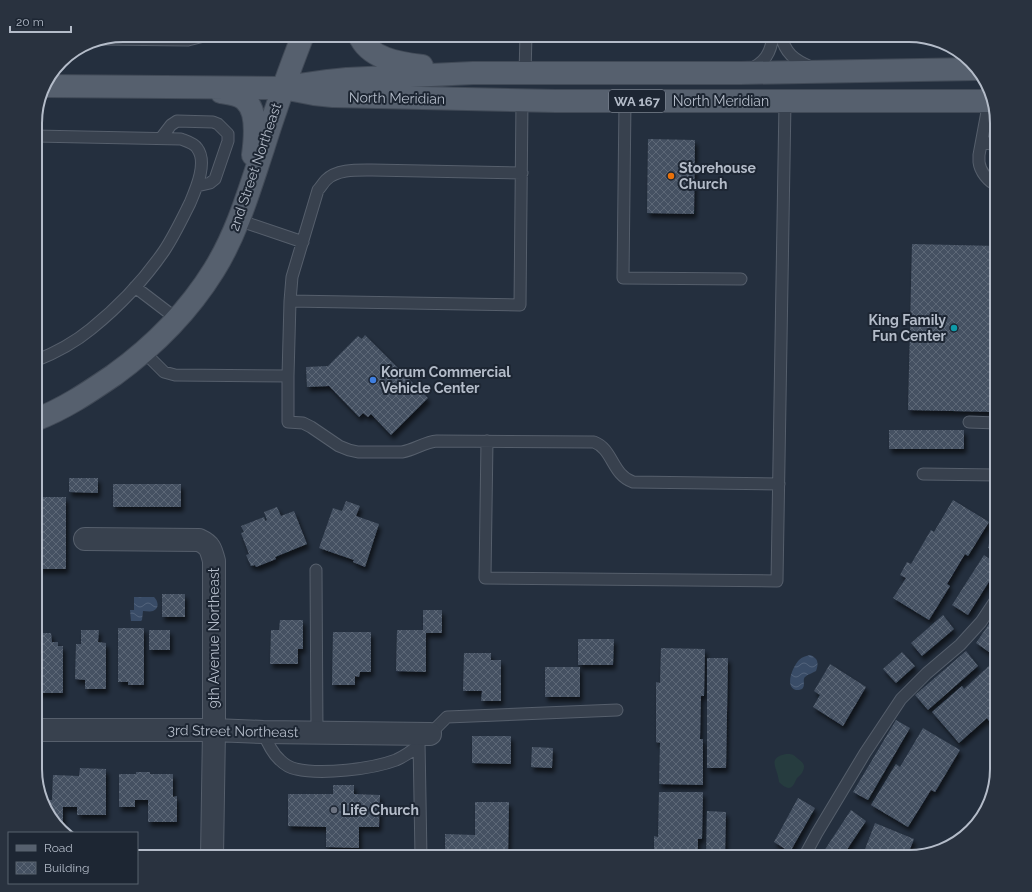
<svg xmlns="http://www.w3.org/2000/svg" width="1032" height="892" viewBox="0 0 1032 892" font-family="Raleway,sans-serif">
<defs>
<pattern id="water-waves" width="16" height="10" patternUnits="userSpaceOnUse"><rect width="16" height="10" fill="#394c67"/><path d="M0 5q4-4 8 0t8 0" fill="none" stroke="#53647b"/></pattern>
<pattern id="building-cross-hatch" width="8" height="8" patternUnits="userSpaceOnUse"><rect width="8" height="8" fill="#455162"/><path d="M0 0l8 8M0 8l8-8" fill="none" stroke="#5d6877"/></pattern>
<filter id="shadow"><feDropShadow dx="2.5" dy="4.5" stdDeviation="2" flood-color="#0009"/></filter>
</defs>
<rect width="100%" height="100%" fill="#242f3e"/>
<path fill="#263c3f" d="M786,754c6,0 7,0 11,4 5,4 9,6 6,13 -1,3 -4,5 -6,7 -1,2 -2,4 -3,6 -4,8 -11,2 -15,-2 -1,-14 -13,-24 7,-28z"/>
<path fill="url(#water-waves)" d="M134,597h20c4,4 6,11 -1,14 -3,1 -7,0 -10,0l-1,9 -1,1h-10l-1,-11h4z
M810,655c8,3 9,8 6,16 -3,2 -8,3 -11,6 -3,3 1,8 -3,12 -2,1 -4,1 -6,1 -12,-3 -3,-24 3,-30 3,-3 7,-4 11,-5z"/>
<path fill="url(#building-cross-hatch)" filter="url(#shadow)" d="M648,139l47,1 -1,74 -47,-1z
M912,244l85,2v166l-89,-2z
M365,335l63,63 -37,37 -20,-21 -3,3 -5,-4 -4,4 -30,-31 -22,1 -1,-20 22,-1 30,-30 4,3z
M889,430h75v19h-75z
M69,478h29v15l-29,-1z
M113,484h68v23h-68z
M39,497h27v72h-27z
M953,500l36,22 -21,34 -3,-2 -18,30 3,2 -21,34 -36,-22 13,-20 -6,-3 7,-13 4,2 20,-34 3,2z
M346,501l14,5 -4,10 23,8 -14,43 -12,-5 1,-2 -35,-12 14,-40 9,3z
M277,507l4,9 13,-5 13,33 -32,13 1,2 -20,8 -1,-2 -4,1 -5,-11 3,-1 -8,-21 3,-1 -3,-6 23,-9 1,4 2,-1 -3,-8z
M996,508h1v42l-9,-2z
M984,555l13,9v5l-29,46 -16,-10z
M162,594h23v23h-23z
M423,610h19v23h-16v39l-30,-1 1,-41h26z
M997,612v34l-5,8 -16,-11z
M943,615l11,14 -32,27 -11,-13z
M280,620h23v29h-5v15h-28l1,-34h8z
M118,628h26v57h-16v-3h-10z
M81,630h18l-1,12 8,1v46h-21v-9l-10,-1 1,-35h5z
M149,630h21v20h-21z
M333,632h38v40h-11l-1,5 -4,-1v9h-23z
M39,633h12l1,9h6v4h5v47h-25z
M578,639h36l-1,26h-35z
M661,648l44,1 -1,47h-3l-1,43h3v46l-44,-1 1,-41 -4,-1v-60l4,1z
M966,651l12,15 -50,44 -13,-15z
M902,652l13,14 -19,17 -13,-14z
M464,653h27v7h10v41h-20l1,-10h-19z
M707,658h21l-2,110h-19z
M992,663l5,6v45l-8,7 -2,-3 -28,25 -27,-31 30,-26 2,3z
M830,664l36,23 -23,39 -30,-19 7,-12 -6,-4z
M545,667h35v30h-35z
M896,720l14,8 -42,72 -15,-8z
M923,728l37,22 -25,42 -4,-2 -23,37 -37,-22 25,-41 4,3z
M472,736h39v28l-39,-1z
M532,747l21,1 -1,20 -21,-1z
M80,768l26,1v46h-29v-8h-14v21h-4l-15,-20 -2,-8h10l1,-25 26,1z
M136,772h14v2h23v23l4,-1v26h-29v-22h-13v7h-16v-33h17z
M333,785h21v9l26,1 -1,32h-20v21l-33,-1v-20l-38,-1v-32h45z
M659,792h44l-1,47h-4v18h-44v-21l4,1z
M798,798l17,10 -25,44 -16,-10z
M475,802h34l-1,55h-63v-23l30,1z
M851,810l15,11 -24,36h-22z
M707,811l19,1 -1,45h-19z
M875,823l39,16 -7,18h-45z
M137,851h27v6h-27z"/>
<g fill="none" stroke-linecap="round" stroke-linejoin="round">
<g stroke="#565f6c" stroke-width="13">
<path id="service" d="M781,35c4,18 13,25 30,32
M101,39l87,1 20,-5
M748,70c17,-7 23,-17 25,-35
M525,73l1,-38
M625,101l-2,177 118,1
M989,101l-10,54c0,2 0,5 0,7 1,9 9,20 18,23
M161,138l10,-13 6,-4 36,1 5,2 10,10v7l-13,38 -5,4 -13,3
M982,141l15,5
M238,220l65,22
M135,287l42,32
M290,301l230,4 2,-205
M144,352l20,20 11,3 113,1v46l15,1 8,4 28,19 10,4 9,2h44c13,-2 22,-10 35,-11l157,1c19,7 18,33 39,40l146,2
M35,361c20,-8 39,-18 56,-32 26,-21 53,-49 73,-78 10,-15 18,-32 26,-48 6,-14 18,-41 7,-55 -3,-5 -11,-7 -16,-9l-146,-3
M288,376l2,-75 2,-24 26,-87c3,-3 5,-7 8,-10 11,-11 31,-10 46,-10l150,3
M969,422l28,1
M487,441l-2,137 292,3 8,-479
M923,474l74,1
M316,570l1,163
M263,732c4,10 9,21 17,28 4,4 11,8 16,9 26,6 76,0 100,-9 9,-4 16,-9 23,-15
M430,734l17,-17 170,-7
M419,741l2,116
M804,857l13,-24 48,-80 36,-54 26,-26 33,-28 21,-23 16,-24"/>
</g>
<g stroke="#565f6c" stroke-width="24">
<path id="minor" d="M85,539l114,1c11,5 12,9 15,21v169l-2,127
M35,730h179l49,2 167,2"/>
</g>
<g stroke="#414a57" stroke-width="24">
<path id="primary" d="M359,35c10,24 40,28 63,31
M300,85l28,-4 19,-2 126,-6h267l236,-4
M44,86l239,2 31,6 19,2 223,5h437
M221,92c7,1 18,2 24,8 13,11 10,40 8,55
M35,420c29,-11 54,-28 79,-45 40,-29 74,-63 100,-105 23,-37 35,-79 49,-121 6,-20 13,-40 20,-60 6,-18 13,-36 20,-54"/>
</g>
<use href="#service" stroke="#38414e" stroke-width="11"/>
<use href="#minor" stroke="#38414e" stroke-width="22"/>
<use href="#primary" stroke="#56606e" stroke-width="22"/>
</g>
<circle fill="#e8710a" stroke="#1d2633" stroke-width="1.5" cx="671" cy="176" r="4"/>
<circle fill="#0f9aa8" stroke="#1d2633" stroke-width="1.5" cx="954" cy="328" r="4"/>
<circle fill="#3f7fe0" stroke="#1d2633" stroke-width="1.5" cx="373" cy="380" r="4"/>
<circle fill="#6b7280" stroke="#1d2633" stroke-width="1.5" cx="334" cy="810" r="4"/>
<g text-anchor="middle" stroke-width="4" stroke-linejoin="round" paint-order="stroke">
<rect fill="#1d2633" stroke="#878f9c" stroke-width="1" x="609" y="90" width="56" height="22" rx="3"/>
<g font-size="13" font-weight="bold" fill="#b4bcc9">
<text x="637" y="106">WA 167</text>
</g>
<g font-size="14" fill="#b4bcc9" stroke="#1d2633">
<text transform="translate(397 98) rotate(1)" y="5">North Meridian</text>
<text x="721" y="106">North Meridian</text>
<text transform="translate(255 167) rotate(-71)" y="5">2nd Street Northeast</text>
<text transform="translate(214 638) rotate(-90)" y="5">9th Avenue Northeast</text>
<text transform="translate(233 731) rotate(1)" y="5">3rd Street Northeast</text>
</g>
<g font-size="14" font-weight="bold" fill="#b4bcc9" stroke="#1d2633" text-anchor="start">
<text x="679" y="173">Storehouse<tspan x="679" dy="16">Church</tspan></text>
<text x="946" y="325" text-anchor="end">King Family<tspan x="946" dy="16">Fun Center</tspan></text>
<text x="381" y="377">Korum Commercial<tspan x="381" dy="16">Vehicle Center</tspan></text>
<text x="342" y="815">Life Church</text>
</g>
</g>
<path d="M0 0H1032V892H0ZM123 42H909A81 81 0 0 1 990 123V769A81 81 0 0 1 909 850H123A81 81 0 0 1 42 769V123A81 81 0 0 1 123 42Z" fill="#29323f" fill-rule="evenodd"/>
<path fill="none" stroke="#b4bcc9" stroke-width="2" d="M123 42H909A81 81 0 0 1 990 123V769A81 81 0 0 1 909 850H123A81 81 0 0 1 42 769V123A81 81 0 0 1 123 42Z"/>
<rect x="8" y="832" width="130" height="52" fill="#1d2633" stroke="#59626f"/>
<rect x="16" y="845" width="20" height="6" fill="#56606e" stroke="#59626f"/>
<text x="44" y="852" font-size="12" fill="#b4bcc9">Road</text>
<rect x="16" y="862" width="20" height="12" fill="url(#building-cross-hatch)" stroke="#59626f"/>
<text x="44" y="872" font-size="12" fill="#b4bcc9">Building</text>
<path d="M10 26v6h61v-6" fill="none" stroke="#b4bcc9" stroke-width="2"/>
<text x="16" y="26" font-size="12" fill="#b4bcc9" stroke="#1d2633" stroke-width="3" paint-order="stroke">20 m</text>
</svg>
